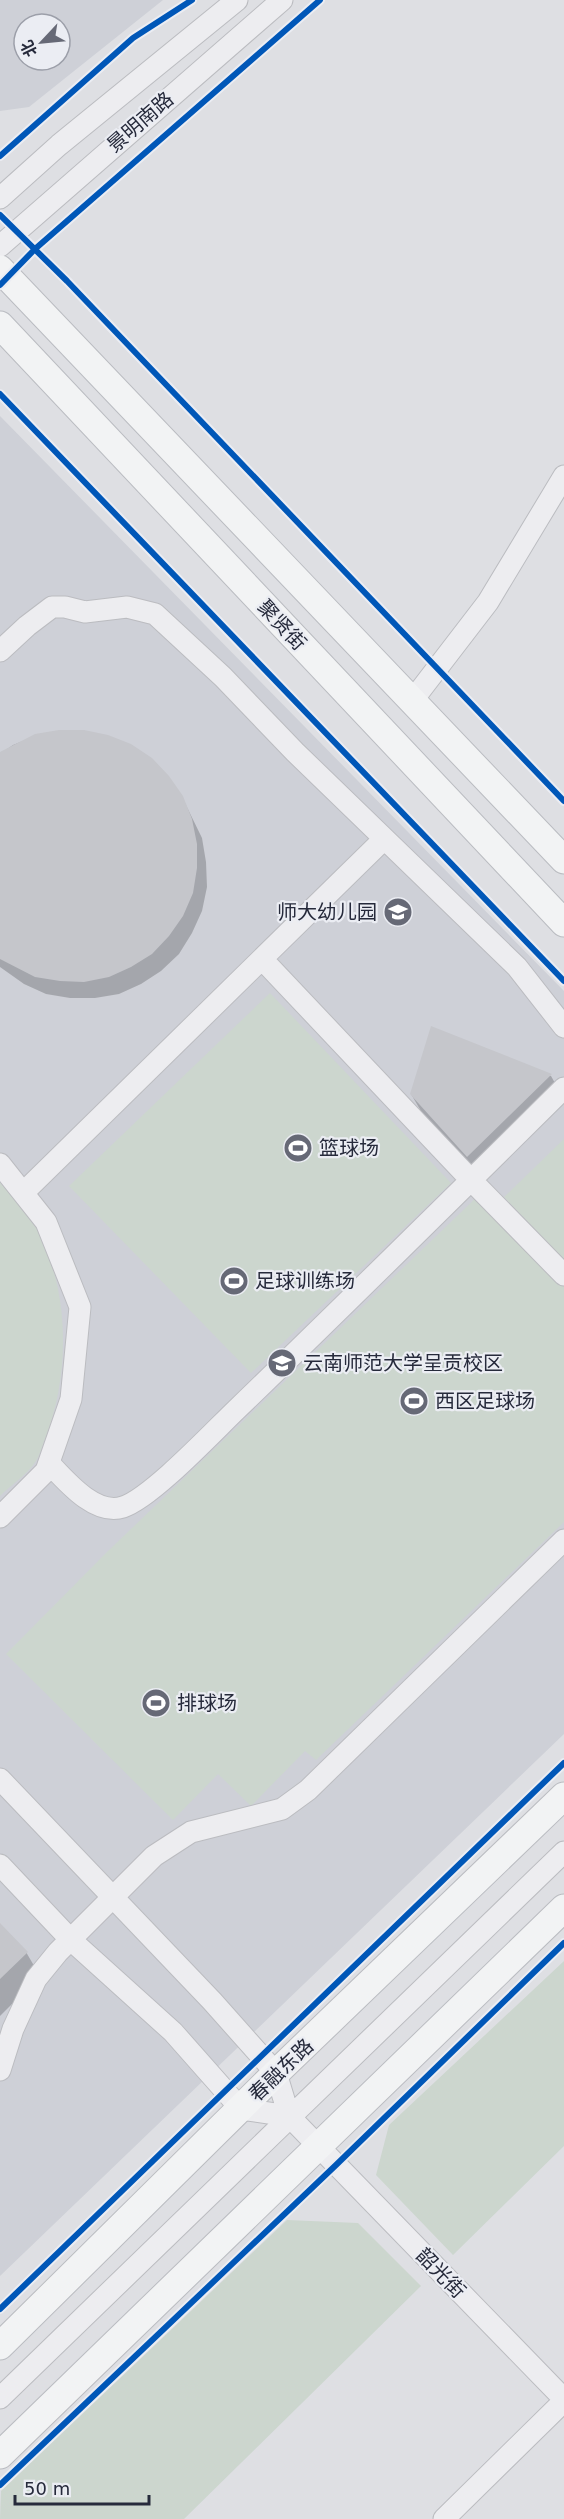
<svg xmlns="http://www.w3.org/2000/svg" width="564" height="2519" viewBox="0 0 564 2519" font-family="'DejaVu Sans','Noto Sans SC',sans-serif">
<rect width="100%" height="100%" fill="#dedfe3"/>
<path fill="#ced0d7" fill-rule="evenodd" d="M0,0h163l-134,107 -29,4zM24,24h36v36h-36z
M0,416l564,575v743l-564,542z"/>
<path fill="#ccd6ce" d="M270,993l181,190 -200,190 -182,-187z
M564,1139v121l-60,-63z
M0,1182c11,13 26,27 35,43 35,63 36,148 10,214 -3,7 -5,16 -9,22 -8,13 -25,24 -36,35z
M481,1193l83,87v242l-248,238 -11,-9 -54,55 -33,-32 -45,46 -167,-166 100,-101z
M564,1961v185l-111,109 -77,-80 13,-50z
M287,2220l71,3 63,63 -237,233h-184l1,-28z"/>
<path fill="#0003" d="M35,736l147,61 20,41 4,24 1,25 -5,24 -10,22 -13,21 -18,17 -20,13 -22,10 -24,4h-25l-24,-4 -22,-10 -24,-17v-213l13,-9z
M432,1028l119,48 13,23 -83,81 -56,-62 -14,-24z
M0,1927l26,25 14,24 -40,40z"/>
<path fill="#c5c6cb" d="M59,730h25l24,5 23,9 21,14 17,18 14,20 9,23 5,25v24l-4,25 -10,23 -14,20 -17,18 -21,13 -22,10 -25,5 -24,-1 -25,-4 -35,-18v-207l35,-18z
M431,1026l121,48 -85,83 -57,-63z
M0,1923l28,29 -28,27z"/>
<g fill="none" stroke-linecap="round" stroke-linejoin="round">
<g stroke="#bbbcc0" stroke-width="23">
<path id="minor" d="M0,198l59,-53 178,-145
M0,246l282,-246
M0,651l27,-25 25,-19h13l20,5 42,-5 28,7 68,63 72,75 222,215 47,60
M412,701l76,-99 76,-126
M262,959l209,221 93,95
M0,1164l46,58 34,85 -9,92 -25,72 -46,46
M23,1193l361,-354
M49,1463c17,18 46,53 74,44 28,-9 89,-74 113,-97 110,-106 219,-214 328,-322
M0,1779l212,222 64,72 13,43 275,283
M0,1865l71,75 102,92 68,77 48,7
M0,2070l13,-41 23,-50 22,-27 96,-96 37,-24 91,-23 26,-19 256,-250
M0,2398l564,-546
M444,2519l120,-118"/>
</g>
<g stroke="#babcc1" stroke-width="29">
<path id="major" d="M0,269l564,591
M0,325l564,598
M0,2346l276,-273 288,-277
M0,2455l564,-547"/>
</g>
<use href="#minor" stroke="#ededf0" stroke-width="21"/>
<use href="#major" stroke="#f2f3f4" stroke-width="27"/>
<g stroke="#ebedf3" stroke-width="10">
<path id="cycleway" d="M0,156l133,-118 59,-38
M0,215l67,66 497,520
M0,285l35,-36 285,-249
M0,394l564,587
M0,2309l564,-546
M0,2485l336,-320 228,-222"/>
</g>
<use href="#cycleway" stroke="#0057b8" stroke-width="6"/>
</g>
<defs>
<g id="university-disc" transform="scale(1.5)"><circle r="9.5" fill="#666976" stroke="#ebedf3"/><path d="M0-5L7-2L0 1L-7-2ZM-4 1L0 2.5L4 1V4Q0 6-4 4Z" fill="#fff"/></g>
<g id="stadium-disc" transform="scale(1.5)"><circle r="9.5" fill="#666976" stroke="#ebedf3"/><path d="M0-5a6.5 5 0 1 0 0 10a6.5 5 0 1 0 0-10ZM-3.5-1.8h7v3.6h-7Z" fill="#fff"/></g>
</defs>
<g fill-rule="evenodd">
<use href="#university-disc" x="398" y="912"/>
<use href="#stadium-disc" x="298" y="1148"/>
<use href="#stadium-disc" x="234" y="1281"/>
<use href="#university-disc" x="282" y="1363"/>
<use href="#stadium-disc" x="414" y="1401"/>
<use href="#stadium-disc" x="156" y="1703"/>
</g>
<g text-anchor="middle" stroke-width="4.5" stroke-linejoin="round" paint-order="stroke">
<g font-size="20" fill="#262a3b" stroke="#ebedf3">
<text transform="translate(140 122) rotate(-41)" y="7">景明南路</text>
<text transform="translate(282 625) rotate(47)" y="7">聚贤街</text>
<text transform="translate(281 2070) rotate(-44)" y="7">春融东路</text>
<text transform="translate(441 2273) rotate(46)" y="7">韶光街</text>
</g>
<g font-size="20" fill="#262a3b" stroke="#ebedf3" text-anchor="start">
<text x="377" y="919" text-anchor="end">师大幼儿园</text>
<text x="319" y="1155">篮球场</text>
<text x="255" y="1288">足球训练场</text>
<text x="303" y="1370">云南师范大学呈贡校区</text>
<text x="435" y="1408">西区足球场</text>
<text x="177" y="1710">排球场</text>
</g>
</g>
<g transform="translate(42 42) rotate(244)"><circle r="28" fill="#ebedf3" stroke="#9c9fa9" stroke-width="1.5"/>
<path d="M0-4.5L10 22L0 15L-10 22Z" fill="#666976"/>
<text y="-9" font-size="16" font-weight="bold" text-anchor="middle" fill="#262a3b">北</text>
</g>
<path d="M15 2495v9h134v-9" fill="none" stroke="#262a3b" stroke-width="3"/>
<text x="24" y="2495" font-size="18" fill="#262a3b" stroke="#ebedf3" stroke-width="4.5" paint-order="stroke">50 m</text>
</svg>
